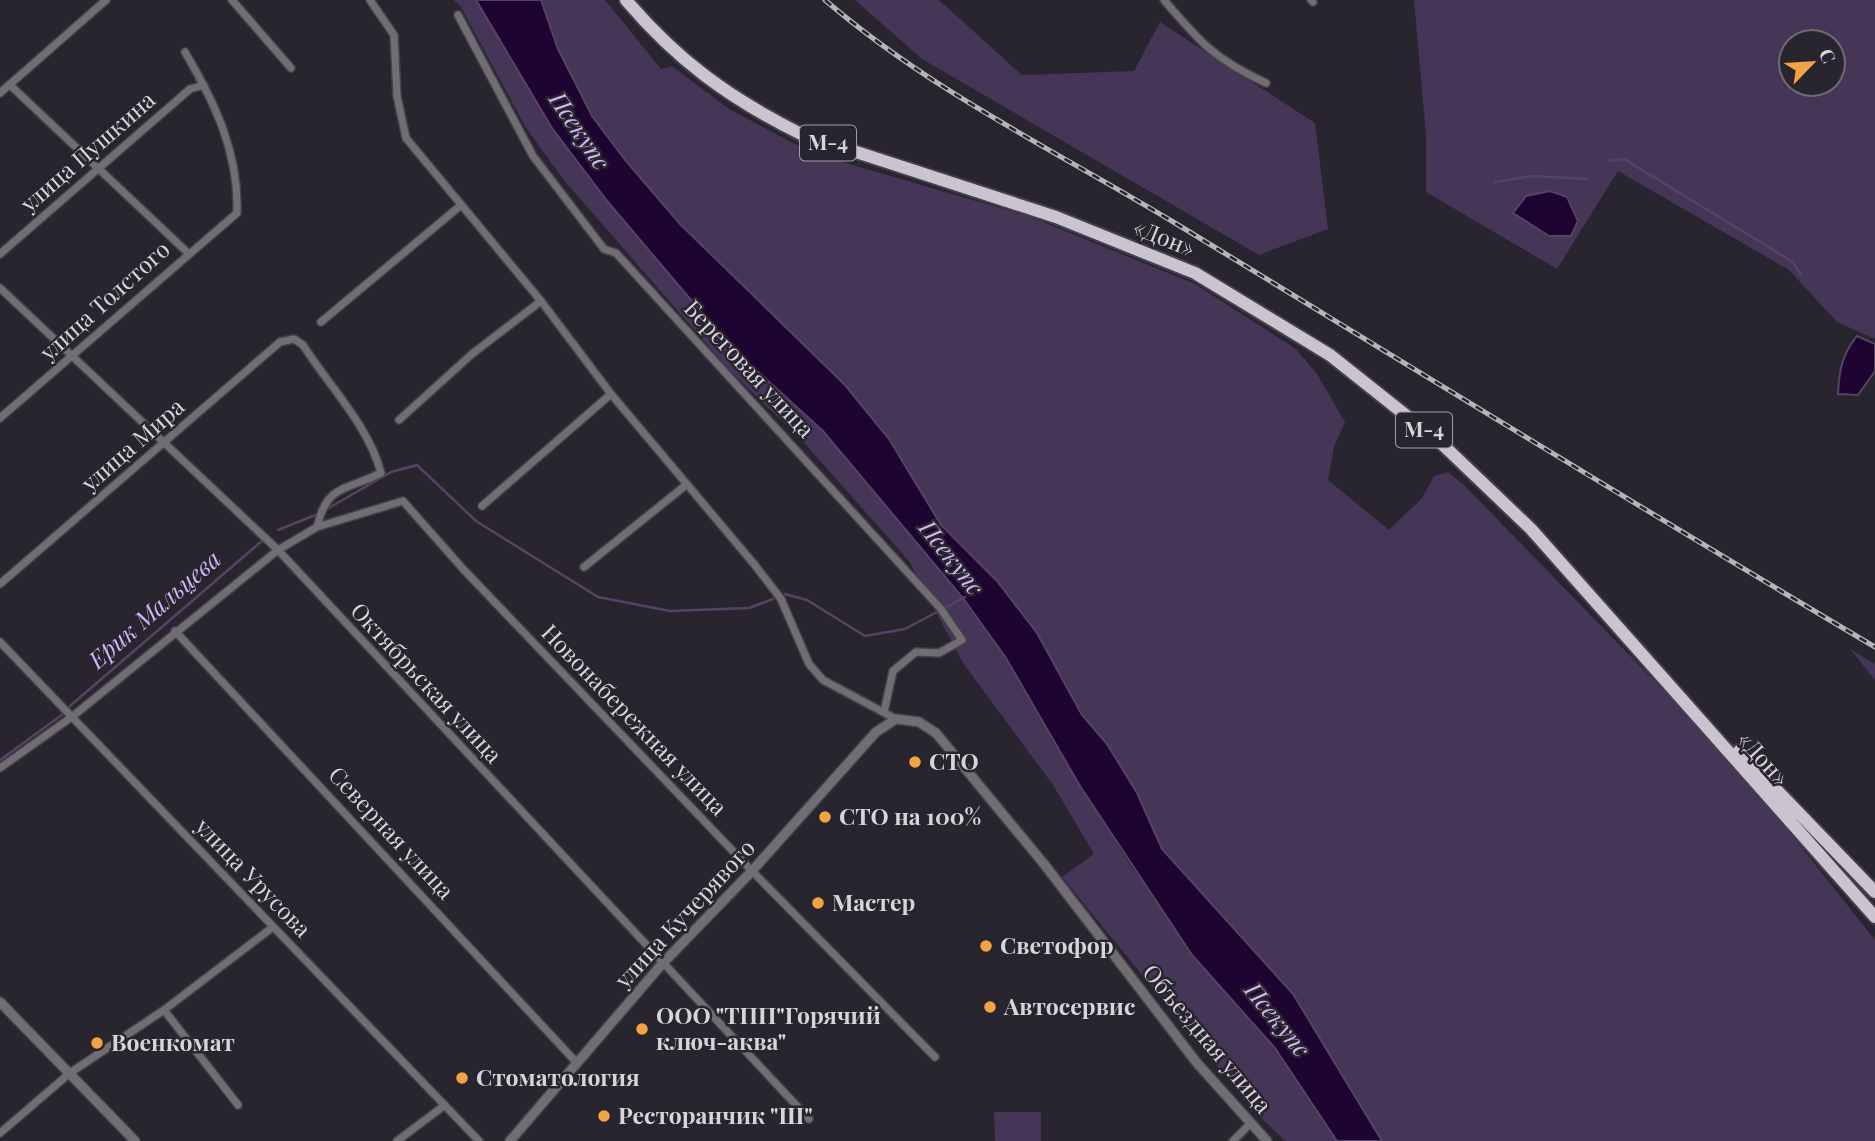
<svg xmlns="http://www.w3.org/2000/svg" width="1875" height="1141" viewBox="0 0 1875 1141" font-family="'Playfair Display',serif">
<rect width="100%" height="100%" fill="#29252e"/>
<path fill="#453557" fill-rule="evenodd" d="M454,0h22l76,128 56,74 122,144 93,85 140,167 43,60 74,128 51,80 144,182 62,93h-52l-35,-34 -188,-230 32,-23 -41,-69 -90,-122 -54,-102 -110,-124 -68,-65 -168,-193 -37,-51 -65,-121z
M541,0h64l56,69 11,-3 57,43 83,44 219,64 164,67 101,65 21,25 28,48 -11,25 -6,33 61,50 33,-32 12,-22 14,-4 18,15 210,216 99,111 100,126v201h-493l-89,-147 -131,-145 -25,-56 -30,-49 -25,-29 -45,-82 -40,-52 -56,-56 -52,-86 -44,-54 -165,-161 -54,-63 -34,-45 -34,-67z
M855,0h84l83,75 112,-4 26,-49 155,101 13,106 -69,26 -337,-196z
M1414,0h461v339l-38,-17 -48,-52 -171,-99 -61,98 -131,-77v-57zM1791,42h42v42h-42z
M1850,649l25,15v16z
M994,1112h47v29h-46z"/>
<path fill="#1d0431" stroke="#554364" stroke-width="2" d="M476,0h65l17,49 34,67 34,45 54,63 165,161 44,54 52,86 56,56 40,52 45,82 25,29 30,49 25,56 131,145 89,147h-45l-62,-93 -83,-93 -112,-169 -74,-128 -43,-60 -140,-167 -93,-85 -122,-144 -56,-74z
M1550,191l17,6 11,24 -7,15h-22l-36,-23 13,-17z
M1857,336l18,8v27l-17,24 -20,-1c1,-23 4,-40 19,-58z"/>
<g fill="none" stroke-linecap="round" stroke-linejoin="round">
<path stroke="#554364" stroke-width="2.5" d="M1608,161l16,-2 169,103 8,13
M1495,182l37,-6 55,3
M327,509l64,-37 26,-7 59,56 122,76 72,14 79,-3 24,-9
M278,530l40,-16
M785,594l22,6 58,36 40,-7 60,-32
M70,706l193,-166
M0,760l63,-46"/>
<g stroke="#45414a" stroke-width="10">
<path id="minor" d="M232,0l59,68
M370,0l24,35 3,61 9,42 135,163 70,93 143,170 27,35 28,65 14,16 73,39
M1164,0c36,42 50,59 102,83
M1311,0l2,2
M458,15l75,141 71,93 12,4 325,356 21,31 -23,13 -23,-1 -23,19 -9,41
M10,85l178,168
M0,93l106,-93
M0,254l190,-165 14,-4
M0,288l278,262 531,569
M321,322l139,-116
M0,418l237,-205c2,-60 -22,-110 -52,-161
M399,420l73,-66 69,-53
M482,506l129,-112
M584,567l102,-82
M0,584l280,-242 14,-3 9,6c26,41 66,81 78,128 -36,18 -54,11 -64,54
M175,631l402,432
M0,642l479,499
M0,768l73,-52 205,-166 39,-23 86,-26 61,69 288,301 183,186
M164,1010l74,95
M0,1133l70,-60 94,-63 109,-83
M397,1141l48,-36
M1233,1141l18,-18"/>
</g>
<g stroke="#45414a" stroke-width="12">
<path id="tertiary" d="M0,1002l135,139
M510,1141l152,-177 90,-93 124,-139 20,-13 23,3 17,11 108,131 153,199 70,78"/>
</g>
<g stroke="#45414a" stroke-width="16">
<path id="trunk" d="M626,0c52,61 103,98 175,134l255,83 139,56 135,82 112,89 89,85 344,388
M1739,751l136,141"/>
</g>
<use href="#minor" stroke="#706e73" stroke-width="7"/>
<use href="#tertiary" stroke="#706e73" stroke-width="9"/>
<use href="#trunk" stroke="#c9c4d0" stroke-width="12"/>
<g stroke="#b6b4ba" stroke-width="5">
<path id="rail" d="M825,0c106,91 231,151 350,223 233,142 465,285 700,424"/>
</g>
<use href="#rail" stroke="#29252e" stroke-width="2.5" stroke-dasharray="8" stroke-linecap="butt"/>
</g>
<g fill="#f3a442" stroke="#29252e" stroke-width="2.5">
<circle cx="915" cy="762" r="7"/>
<circle cx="825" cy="817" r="7"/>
<circle cx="818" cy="903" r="7"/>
<circle cx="986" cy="946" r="7"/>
<circle cx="990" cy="1007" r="7"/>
<circle cx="642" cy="1029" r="7"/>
<circle cx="97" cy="1043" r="7"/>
<circle cx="462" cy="1078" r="7"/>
<circle cx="604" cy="1116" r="7"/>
</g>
<g text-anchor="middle" stroke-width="5" stroke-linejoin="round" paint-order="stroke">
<g fill="#29252e" stroke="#a3a0a7" stroke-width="2">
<rect x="800" y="125.5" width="56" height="35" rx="5"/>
<rect x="1396" y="412.5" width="56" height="35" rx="5"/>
</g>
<g font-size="21" font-weight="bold" fill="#d7d5db">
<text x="828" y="150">М-4</text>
<text x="1424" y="437">М-4</text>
</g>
<g font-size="23" fill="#d7d5db" stroke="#29252e">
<text transform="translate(88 152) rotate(-41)" y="8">улица Пушкина</text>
<text transform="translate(1164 238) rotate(22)" y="8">«Дон»</text>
<text transform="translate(105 301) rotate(-42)" y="8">улица Толстого</text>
<text transform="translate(749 369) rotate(47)" y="8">Береговая улица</text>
<text transform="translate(133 445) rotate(-41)" y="8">улица Мира</text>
<text transform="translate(426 683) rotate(47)" y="8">Октябрьская улица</text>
<text transform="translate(634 720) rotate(46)" y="8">Новонабережная улица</text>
<text transform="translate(1763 759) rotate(48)" y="8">«Дон»</text>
<text transform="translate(391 833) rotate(47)" y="8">Северная улица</text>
<text transform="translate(253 878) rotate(46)" y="8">улица Урусова</text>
<text transform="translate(685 914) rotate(-47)" y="8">улица Кучерявого</text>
<text transform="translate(1207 1039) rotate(50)" y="8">Объездная улица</text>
</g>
<g font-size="23" font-weight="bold" fill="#d7d5db" stroke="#29252e" text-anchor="start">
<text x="929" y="770">СТО</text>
<text x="839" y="825">СТО на 100%</text>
<text x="832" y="911">Мастер</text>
<text x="1000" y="954">Светофор</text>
<text x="1004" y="1015">Автосервис</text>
<text x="656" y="1024">ООО "ТПП"Горячий<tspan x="656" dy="26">ключ-аква"</tspan></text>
<text x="111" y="1051">Военкомат</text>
<text x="476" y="1086">Стоматология</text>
<text x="618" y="1124">Ресторанчик "Ш"</text>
</g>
<g font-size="24" font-style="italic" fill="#d2b5f4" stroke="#29252e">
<text transform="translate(579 131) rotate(56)" y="8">Псекупс</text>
<text transform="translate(951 558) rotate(52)" y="8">Псекупс</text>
<text transform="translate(155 610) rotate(-41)" y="8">Ерик Мальцева</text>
<text transform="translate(1277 1020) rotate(51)" y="8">Псекупс</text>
</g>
</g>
<g transform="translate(1812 63) rotate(65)"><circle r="33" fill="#29252e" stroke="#6f6b73" stroke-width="2"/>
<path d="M0-5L12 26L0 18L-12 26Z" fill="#f3a442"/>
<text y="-10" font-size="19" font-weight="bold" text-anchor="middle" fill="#d7d5db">С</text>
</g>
</svg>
